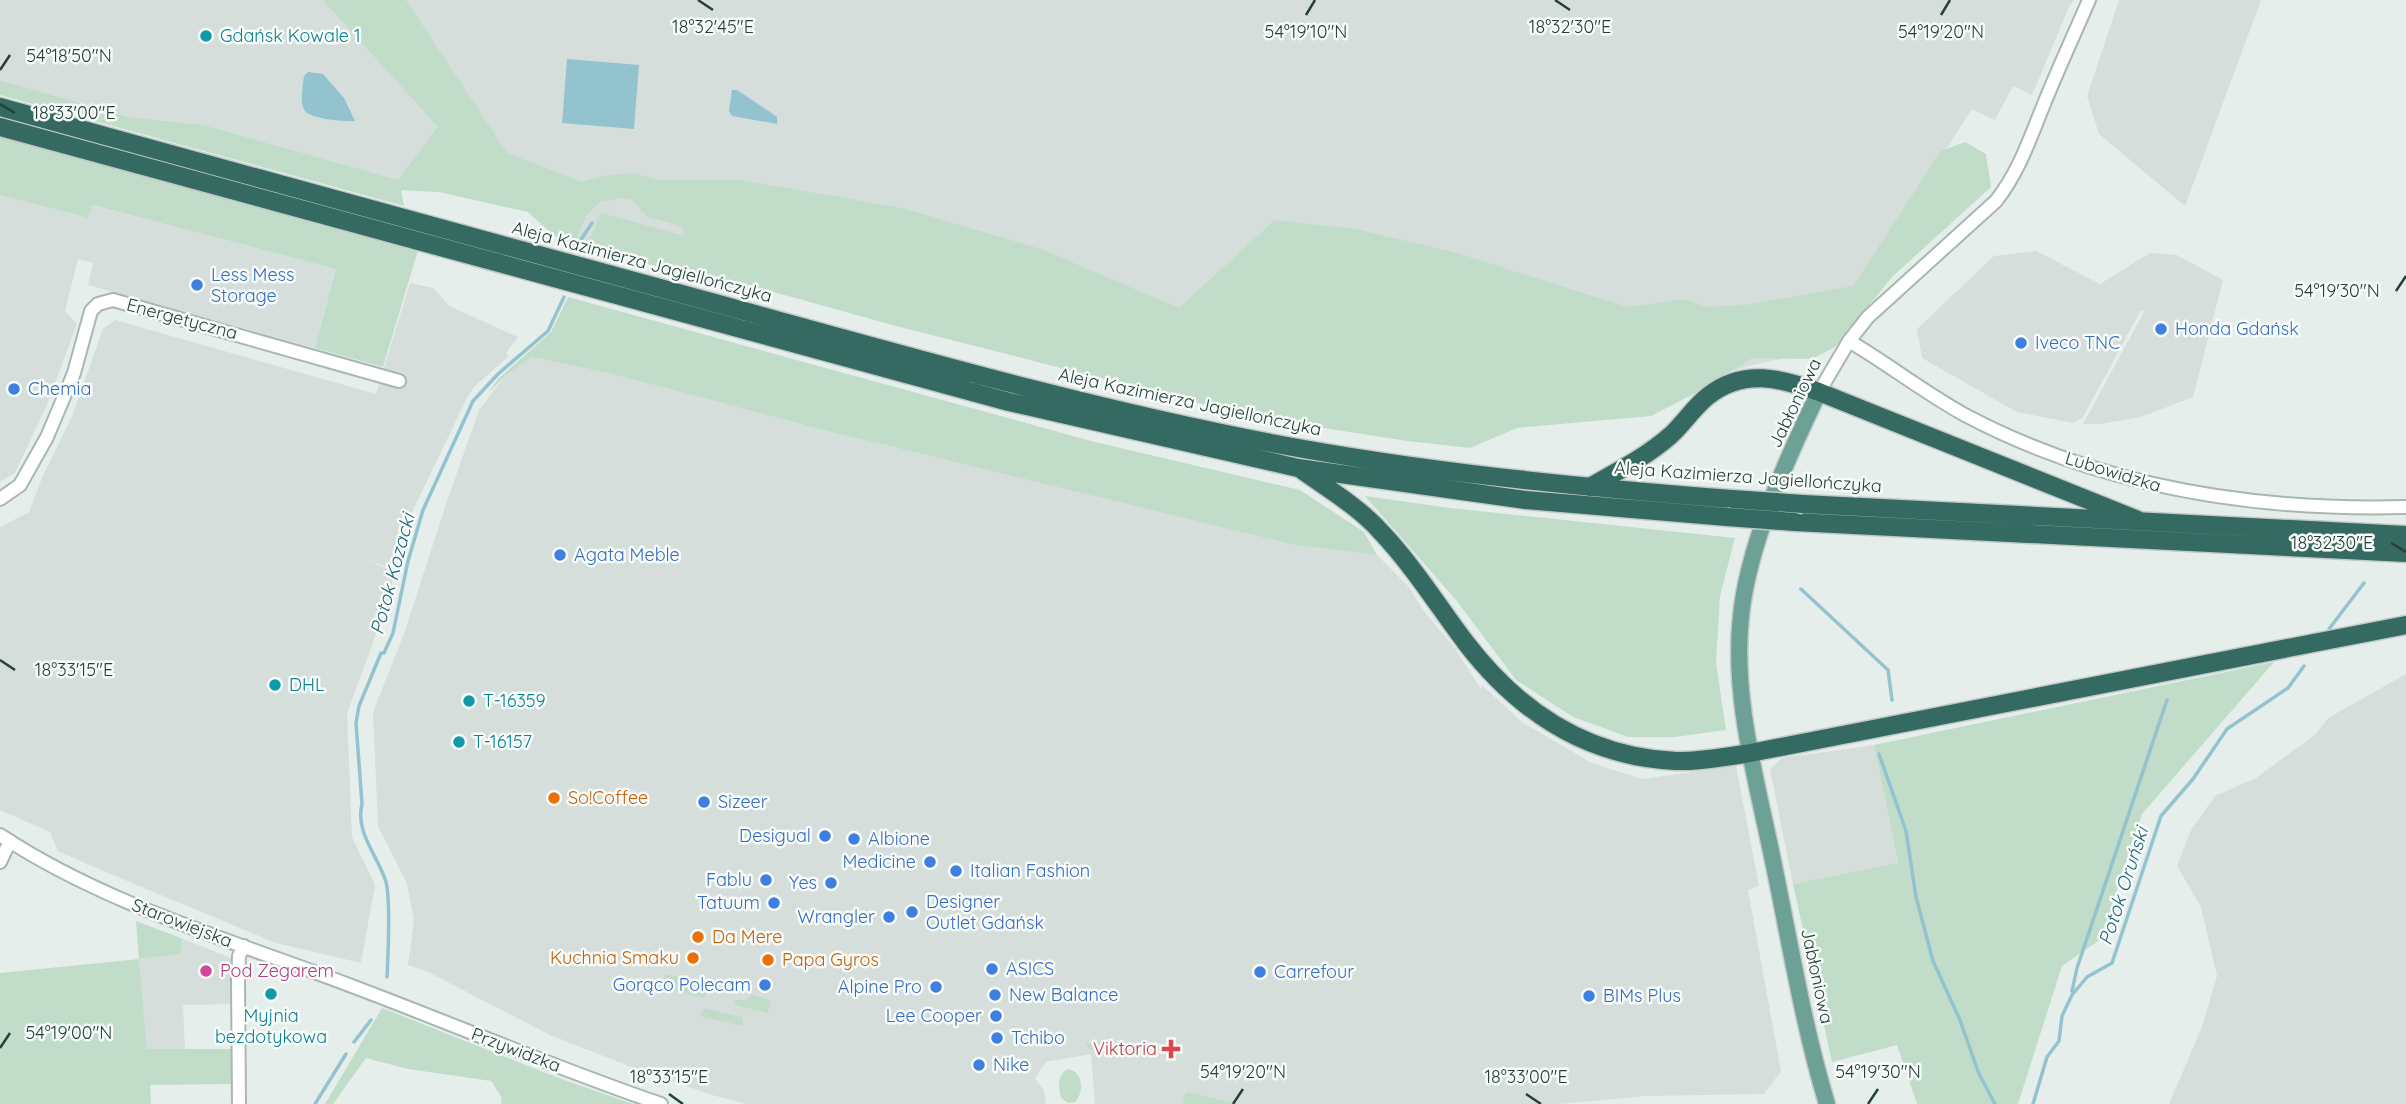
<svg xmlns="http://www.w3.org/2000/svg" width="2406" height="1104" viewBox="0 0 2406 1104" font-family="Quicksand,sans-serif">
<rect width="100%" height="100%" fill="#e6eeeb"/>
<path fill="#d5deda" d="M0,0h2074l-5,7 -37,88 -19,-9 -18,34 -23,-11 -112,174 -38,69 -53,9 -151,39 -846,-111 -30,2 -139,-40 -19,2 -16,-5 -40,-36 -88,-20 -39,-2 -4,-10 -193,-55 -75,-8 -129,-37z
M2119,0h142l-76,206 -86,-72 -12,-38z
M0,195l88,23 3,-13 245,64 -21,79 -227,-63 5,-22 -15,-4 -13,52 12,13 -30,81 -32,68 -15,9z
M2036,251l64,33 50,-31 27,2 46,25 -30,117 -52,20 -41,7h-17l61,-112 -3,-2 -58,107 -10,6 -56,-11 -95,-54 -5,-29 77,-73z
M410,283l23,5 16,18 69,31 -12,16 3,3 -34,30 -8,12 -66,137 -7,35 -28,-11 28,13 -5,27 -42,114 5,124 23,48 -14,78 -85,-20 -175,-73 -43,-19 -8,-19 -50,-22v-283l29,-15 13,-34 31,-64 30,-85 12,-9 261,74z
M530,357l78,16 215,57 471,115 83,10 32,32 14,23 31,37 27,42 1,-4 41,38 69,40 50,16 94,-13 23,120 -11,4 33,181 -17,23 -118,2 -86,8h-465l-4,-50 -45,8 -11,16 9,12 2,14h-299l-35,-9 -83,-29 -79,-31 -122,-63 -20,-7 6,-44 -7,-37 -29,-58 -5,-114 31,-78 42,-130 33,-94 26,-34z
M2406,674v430h-237l33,-77 15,-51 -16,-69 -24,-41 14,-36 24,-34 41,-18 60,-44 12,-16z
M1874,745l24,119 -105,20 -23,-115 12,-11z
M181,938l50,20v46l-48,1 2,45h-38l-8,-91 42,-5z"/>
<path fill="#c1ddca" d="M323,0h83l101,153 75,29 27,-7 26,-2 21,7h84l162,28 139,41 138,59 96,-88 80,9 99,23 173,55 60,-8 17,8 41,-2 108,-19 88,-135 24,-9 21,12 5,33 -98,89 -58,71 -23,12 -60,-1 -49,31 -52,27 -134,12 -47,20 -63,-7 -153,-24 -358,-91 -219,-61 -2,6 -72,-20 -19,2 17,-40 84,23 -4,-10 -34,-9 -14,-17 -11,-2 -22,4 -7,6 -7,8 -12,29 -6,3 -40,-36 -88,-20 -39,-2 3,16 -404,-111v-15l129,37 75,8 194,55 40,-53z
M0,137l418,113 -35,117 -68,-19 21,-79 -244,-64 -4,13 -88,-23z
M568,297l527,145 205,48 64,42 13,23 -83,-10 -471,-115 -215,-57 -77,-16 -26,19 -17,17 10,-14 53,-47z
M1365,496l85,12 285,30 -15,58 -4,67 10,67 -51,7h-47l-55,-20 -57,-37 -60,-80z
M2274,662l-132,152 -41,125 -39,27 -44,138h-101l-20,-59 -65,17 -39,-178 105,-21 -24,-118z
M136,921l45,17v16l-42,5 8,90h84v35l-81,1 1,19h-151v-131l139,-14z
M665,974l29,7 4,9 8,3 -1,5 -43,-10z
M751,995l20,5 -3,13 -34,-8 1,-5h11z
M382,1008l174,69 77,27h-132l1,-6 -11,-17 -83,-12 -42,-11 -33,46h-8z
M704,1008l38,9 1,9 -44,-10z
M1100,1042l19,5 12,-4c-10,10 -37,15 -46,1z
M1068,1069c16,3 16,24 7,33l-7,1 -7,-5c-3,-11 -4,-24 7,-29z
M1188,1092l51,12h-55l-1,-8z"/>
<path fill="#93c3cf" d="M567,59l72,6 -5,64 -72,-6z
M308,72l15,2 21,24 11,23c-10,1 -44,-2 -50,-10 -6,-8 -2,-26 -1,-35z
M732,90h5l36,24 4,3v7l-45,-8 -3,-5z"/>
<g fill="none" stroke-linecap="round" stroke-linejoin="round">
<path stroke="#93c3cf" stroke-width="3.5" d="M576,247l16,-24
M1801,589l87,81 4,30
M2329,629l35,-46
M1879,754l27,77 10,66 17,64 27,59 19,54 16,30
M387,977c1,-22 4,-75 -1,-95 -8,-26 -31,-49 -24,-78l-6,-81 3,-17 22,-53h3l9,-20 15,-72 15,-51 50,-109 25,-27 50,-43 16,-34
M2072,991l5,-23 90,-268
M354,1042l17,-22
M315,1104l31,-50
M2033,1104l14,-47 12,-16 3,-25 10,-21 15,-18 25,-14 49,-147 32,-37 34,-50 61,-41 16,-22"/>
<g stroke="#a9b6b2" stroke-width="16">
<path id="minor" d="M1849,341c39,23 76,52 116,74 136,72 289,96 441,92
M1819,392l30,-51 19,-24 128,-116c23,-29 34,-63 48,-97 14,-35 30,-69 45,-104
M0,499l20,-14 27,-48 27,-64 17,-62 7,-7 15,-4 286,81
M0,835c106,70 231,105 349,150 104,39 206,83 312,119
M0,862l10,-21
M239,1104l-1,-124 1,-24 5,-10"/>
</g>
<g stroke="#c2cac8" stroke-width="19">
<path id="major" d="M1819,392c-31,64 -71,153 -78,224 -9,82 16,165 32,245 17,81 30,164 54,243"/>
</g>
<g stroke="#c2cac8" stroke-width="21">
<path id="highway" d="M0,107c244,67 489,135 733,201 178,49 356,100 538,135 153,29 307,44 461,56
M0,127l1009,275 289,66 228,32 201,17
M1303,471c27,19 57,37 79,62 32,34 56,73 84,110 53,69 121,114 210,118 23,1 46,-4 69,-7l661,-129
M1590,487c28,-16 56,-30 81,-52 13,-12 23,-28 37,-39 35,-28 73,-18 111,-4l319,128
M1803,504l603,31
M1795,522l611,31"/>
</g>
<use href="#minor" stroke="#fff" stroke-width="12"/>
<use href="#major" stroke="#6ea196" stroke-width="16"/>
<use href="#highway" stroke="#346a61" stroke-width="18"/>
<g stroke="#c2cac8" stroke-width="21" stroke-linecap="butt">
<path id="highway-bridge" d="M1732,499l71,5
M1727,517l68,5"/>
</g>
<use href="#highway-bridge" stroke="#346a61" stroke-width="18"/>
</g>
<path fill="none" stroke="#26403a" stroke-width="2.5" d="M698,0l15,10M1555,0l15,10M1306,15l9,-15M1941,15l9,-15M0,70l10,-15M0,104l15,9M2396,291l10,-15M2391,543l15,9M0,660l15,10M0,1048l10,-15M669,1094l14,10M1526,1094l15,10M1233,1104l10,-15M1868,1104l10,-15"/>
<g fill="#0f9aa8" stroke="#f7fbf9" stroke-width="2.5">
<circle cx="206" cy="36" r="7"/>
<circle cx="275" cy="685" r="7"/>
<circle cx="469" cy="701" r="7"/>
<circle cx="459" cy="742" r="7"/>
<circle cx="271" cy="994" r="7"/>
</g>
<g fill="#3f7fe0" stroke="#f7fbf9" stroke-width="2.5">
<circle cx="197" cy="285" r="7"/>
<circle cx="2161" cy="329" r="7"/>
<circle cx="2021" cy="343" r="7"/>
<circle cx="14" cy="389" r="7"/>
<circle cx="560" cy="555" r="7"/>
<circle cx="704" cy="802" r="7"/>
<circle cx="825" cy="836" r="7"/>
<circle cx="854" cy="839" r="7"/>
<circle cx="930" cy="862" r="7"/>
<circle cx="956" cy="871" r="7"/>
<circle cx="766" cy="880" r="7"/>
<circle cx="831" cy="883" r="7"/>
<circle cx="774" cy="903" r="7"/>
<circle cx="912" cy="912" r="7"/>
<circle cx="889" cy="917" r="7"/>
<circle cx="992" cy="969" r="7"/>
<circle cx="1260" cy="972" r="7"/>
<circle cx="765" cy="985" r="7"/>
<circle cx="936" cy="987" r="7"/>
<circle cx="995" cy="995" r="7"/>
<circle cx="1589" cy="996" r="7"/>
<circle cx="996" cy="1016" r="7"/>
<circle cx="997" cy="1038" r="7"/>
<circle cx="979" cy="1065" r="7"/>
</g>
<g fill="#e8710a" stroke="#f7fbf9" stroke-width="2.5">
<circle cx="554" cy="798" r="7"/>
<circle cx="698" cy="937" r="7"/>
<circle cx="693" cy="958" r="7"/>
<circle cx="768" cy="960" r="7"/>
</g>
<circle fill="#d1479c" stroke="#f7fbf9" stroke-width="2.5" cx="206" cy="971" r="7"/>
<path fill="#e0444e" stroke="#f7fbf9" stroke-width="2.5" d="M1167.5 1038.5h7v7h7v7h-7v7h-7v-7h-7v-7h7z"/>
<g text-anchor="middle" stroke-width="5" stroke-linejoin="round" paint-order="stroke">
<g font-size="18" fill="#0d838f" stroke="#f7fbf9" text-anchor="start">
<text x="220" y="42">Gdańsk Kowale 1</text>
<text x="289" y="691">DHL</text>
<text x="483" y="707">T-16359</text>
<text x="473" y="748">T-16157</text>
<text x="271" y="1022" text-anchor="middle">Myjnia<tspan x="271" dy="21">bezdotykowa</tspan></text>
</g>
<g font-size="18" fill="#26403a" stroke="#f7fbf9">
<text transform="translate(642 262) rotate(15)" y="6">Aleja Kazimierza Jagiellończyka</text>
<text transform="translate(182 319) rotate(15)" y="6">Energetyczna</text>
<text transform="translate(1190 402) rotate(12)" y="6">Aleja Kazimierza Jagiellończyka</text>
<text transform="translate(1795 403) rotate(-64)" y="6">Jabłoniowa</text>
<text transform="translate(2113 472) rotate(17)" y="6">Lubowidzka</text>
<text transform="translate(1748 477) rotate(4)" y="6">Aleja Kazimierza Jagiellończyka</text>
<text transform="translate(182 923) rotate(21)" y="6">Starowiejska</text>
<text transform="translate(1817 976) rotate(78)" y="6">Jabłoniowa</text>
<text transform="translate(516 1050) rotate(21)" y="6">Przywidzka</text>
</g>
<g font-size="18" fill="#366cbe" stroke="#f7fbf9" text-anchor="start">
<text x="211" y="281">Less Mess<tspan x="211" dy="21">Storage</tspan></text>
<text x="2175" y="335">Honda Gdańsk</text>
<text x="2035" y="349">Iveco TNC</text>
<text x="28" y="395">Chemia</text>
<text x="574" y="561">Agata Meble</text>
<text x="718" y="808">Sizeer</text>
<text x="811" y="842" text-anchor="end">Desigual</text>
<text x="868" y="845">Albione</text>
<text x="916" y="868" text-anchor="end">Medicine</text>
<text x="970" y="877">Italian Fashion</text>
<text x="752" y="886" text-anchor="end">Fablu</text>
<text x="817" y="889" text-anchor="end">Yes</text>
<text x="926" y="908">Designer<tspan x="926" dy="21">Outlet Gdańsk</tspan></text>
<text x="760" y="909" text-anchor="end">Tatuum</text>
<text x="875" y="923" text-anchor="end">Wrangler</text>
<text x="1006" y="975">ASICS</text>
<text x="1274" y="978">Carrefour</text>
<text x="751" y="991" text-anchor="end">Gorąco Polecam</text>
<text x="922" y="993" text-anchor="end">Alpine Pro</text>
<text x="1009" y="1001">New Balance</text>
<text x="1603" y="1002">BIMs Plus</text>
<text x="982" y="1022" text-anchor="end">Lee Cooper</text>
<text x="1011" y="1044">Tchibo</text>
<text x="993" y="1071">Nike</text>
</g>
<g font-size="18" fill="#c56008" stroke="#f7fbf9" text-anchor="start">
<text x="568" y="804">So!Coffee</text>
<text x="712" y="943">Da Mere</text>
<text x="679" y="964" text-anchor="end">Kuchnia Smaku</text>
<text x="782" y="966">Papa Gyros</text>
</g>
<g font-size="18" fill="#b23c85" stroke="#f7fbf9" text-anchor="start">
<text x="220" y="977">Pod Zegarem</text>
</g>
<g font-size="18" fill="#be3a42" stroke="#f7fbf9" text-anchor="end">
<text x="1157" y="1055">Viktoria</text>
</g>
<g font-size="19" font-style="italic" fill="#236679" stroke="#f7fbf9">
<text transform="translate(392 574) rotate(-75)" y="7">Potok Kozacki</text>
<text transform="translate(2123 886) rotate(-72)" y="7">Potok Oruński</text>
</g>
</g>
<g font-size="18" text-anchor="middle" fill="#26403a" stroke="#f7fbf9" stroke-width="5" stroke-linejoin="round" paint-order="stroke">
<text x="713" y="33">18°32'45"E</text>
<text x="1570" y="33">18°32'30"E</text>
<text x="1306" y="38">54°19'10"N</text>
<text x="1941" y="38">54°19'20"N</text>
<text x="69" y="62">54°18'50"N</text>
<text x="74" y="119">18°33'00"E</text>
<text x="2337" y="297">54°19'30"N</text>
<text x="2332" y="549">18°32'30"E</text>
<text x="74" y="676">18°33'15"E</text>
<text x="69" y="1039">54°19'00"N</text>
<text x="1243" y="1078">54°19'20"N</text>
<text x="1878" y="1078">54°19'30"N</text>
<text x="669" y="1083">18°33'15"E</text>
<text x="1526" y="1083">18°33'00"E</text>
</g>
</svg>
